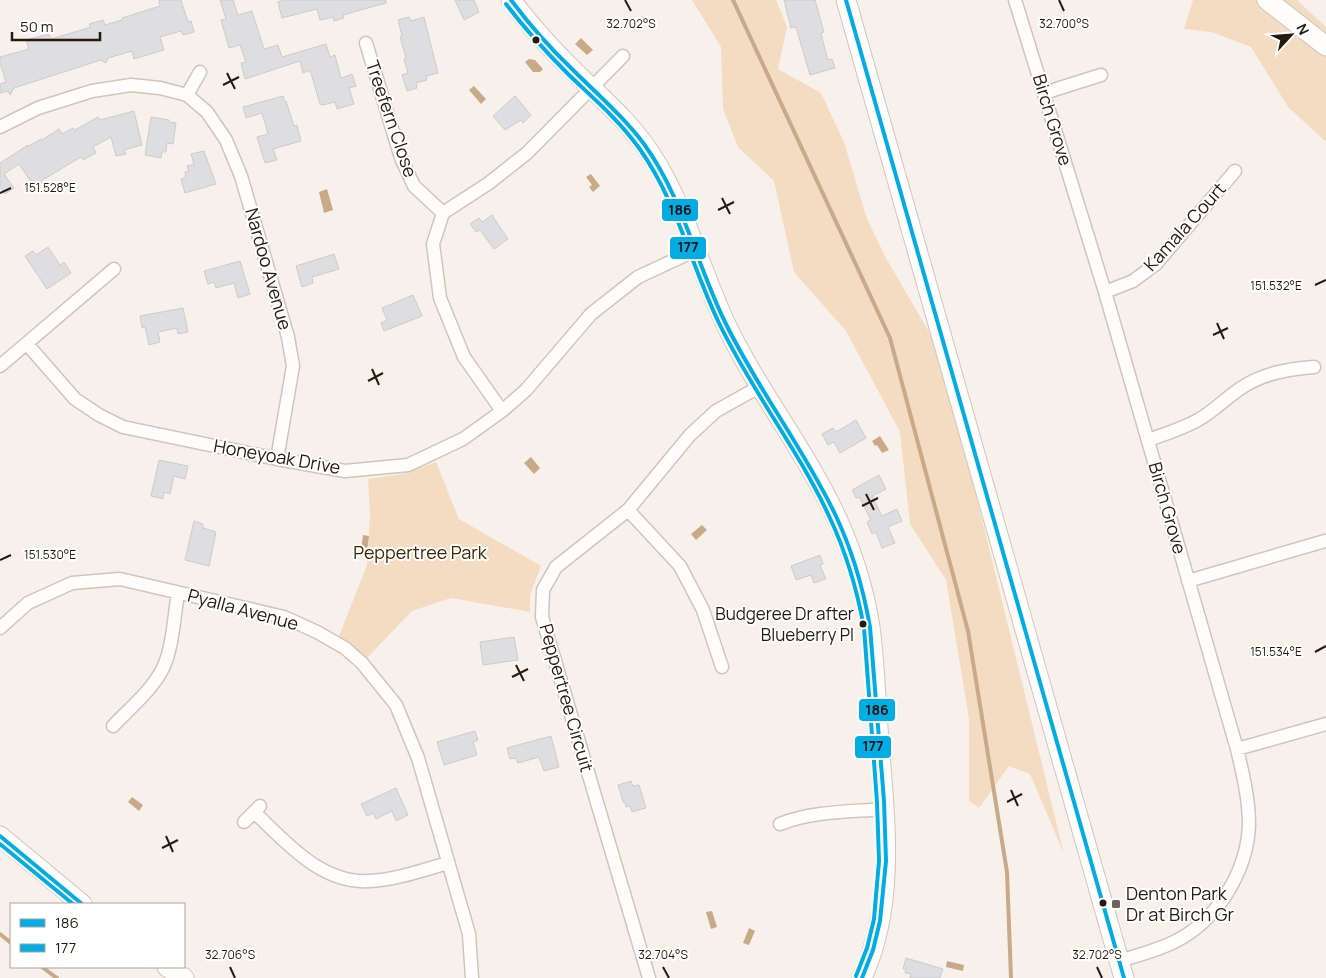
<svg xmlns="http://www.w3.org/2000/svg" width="1326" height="978" viewBox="0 0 1326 978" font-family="Manrope,sans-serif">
<rect width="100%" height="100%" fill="#f8f1eb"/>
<path fill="#f4dcc3" d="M692,0h84l11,27 -9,42 43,24 23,49 23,77 20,41 48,82 32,116 97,396 -34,-80 -21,-8 -30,42 -10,-7v-82l-23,-139 -36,-56 -10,-92 -54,-101 -52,-59 -20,-91 -36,-34 -15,-38 -2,-62z
M1193,0h104l29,27v115l-38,-35 -37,-60 -40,-15 -27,-3z
M436,462l23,57 82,47 -11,29v17l-79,-14 -39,13 -46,48 -27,-23 28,-71 3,-51 -2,-35 34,-5z"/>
<path fill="#c9aa88" d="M581,38l12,12 -6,5 -12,-11z
M529,59l6,1 8,9 -3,3h-7l-8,-10z
M474,86l12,13 -5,5 -12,-14z
M591,174l9,12 -7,6 -4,-5 3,-2 -6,-8z
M327,189l6,21 -9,3 -5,-21z
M880,436l9,14 -7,3 -5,-8 -2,1 -3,-5z
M531,457l9,11 -6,6 -10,-11z
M702,525l5,5 -11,10 -5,-6z
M363,535l6,1 -2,16 -6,-1z
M132,797l11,8 -4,6 -11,-9z
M712,911l5,16 -6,2 -5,-17z
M749,928l6,3 -6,14 -6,-2z
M947,961l17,4 -1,6 -17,-4z"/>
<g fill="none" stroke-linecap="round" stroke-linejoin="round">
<path stroke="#c9aa88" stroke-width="4" d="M733,0l157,338 78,293 39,241 4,106
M0,934l11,9
M42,967l15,11"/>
</g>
<path fill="#dedddf" stroke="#cbcccf" d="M159,0h22l7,22 3,-1 3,11 -11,3 -2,-4 -21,6 4,13 -30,9 -2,-8 -24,7 -2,5 -5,-3 -87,28 -4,7 -2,-4 -8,2v-9l6,-2 -6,-19v-6l29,-8 -3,-9 23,-6 2,5 40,-12 -2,-3 14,-4 2,5 17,-5v-2l38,-12z
M220,0h13l5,15 14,-4 12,38 14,-4 4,12 44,-13 4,13 5,-2 6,23 11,-4 4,12 -7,2 5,16 -17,5 -2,-7 -12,3 -3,-1 -10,-34 -7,3 -3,-12 -55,18 -4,-16 5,-1 -6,-17 -11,3 -8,-28 5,-1z
M284,0h102v3l-43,12 1,3 -10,3 -1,-4 -13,3 -3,-11 -35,9 -4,-16z
M455,0h19l5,12 -15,8z
M784,0h31l9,32 -3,1 4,16 3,11 4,-1 3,9 -25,7 -14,-48 -5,1z
M409,17l2,4 13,-4 14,56 -12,3 1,4 -11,3 1,5 -10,3 -5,-16 6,-2 -4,-14 2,-1 -6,-21 2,-1 -4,-16z
M283,96l2,6 1,-1 8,25 3,-1 4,16 -28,8 4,11 -12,3 -8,-26 11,-3 -6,-21 -16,5 -3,-11z
M515,96l16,19 -8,8 -2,-3 -16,10 -12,-14z
M134,111l8,34 -18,5 2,4 -10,2 -5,-19 -18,10 3,6 -13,7 -2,-3 -40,24 1,2 -7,5 -16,-24 -15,10 10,14 -9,6 -5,-7v-24l28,-18 1,1 12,-7 1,1 17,-11 3,5 11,-6 2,2 23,-13 2,3z
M151,117l18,3v2l7,1 -3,21 -6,-1 -1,9h-4l-1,6 -16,-3z
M204,151l12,33 -31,9 -4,-14 5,-2 -1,-5 4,-1 -2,-5 7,-2 -3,-10z
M492,215l16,24 -14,10 -14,-19 -4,2 -6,-8 9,-6 3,4z
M48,247l12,18 4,-3 7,11 -24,16 -22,-33 8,-5 3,4z
M334,254l5,15 -27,8 1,6 -11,4 -6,-21z
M240,261l10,33 -12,4 -4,-15 -18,5 -2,-6 -6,2 -4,-13z
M413,295l9,21 -38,15 -3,-8 6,-3 -5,-12z
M183,308l5,24 -10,2 -1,-6 -19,4 2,10 -11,3 -4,-18 -3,1 -2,-12z
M856,420l10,18 -26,15 -6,-11 -6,3 -6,-11 11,-6 3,4z
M159,460l29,6 -3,13 -11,-3 -4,18 -6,-2 -1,7 -12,-3z
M879,475l7,14 -14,7 10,20 15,-7 5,12 -14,6 7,16 -13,5 -6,-16 -4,2 -5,-12 4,-2 -12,-23 -3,1 -4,-8z
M194,521l9,3v4l13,4 -7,34 -24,-6z
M820,555l3,9 -3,1 6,14 -12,4 -3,-8 -15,5 -5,-14z
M514,637l4,23 -35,5 -3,-23z
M475,731l3,9 -5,2 4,13 -33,10 -7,-23z
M551,736l8,31 -15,4 -5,-14 -21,6 -2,-5 -6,1 -3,-11z
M631,781l2,5 6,-1 7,23 -14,4 -2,-6 -4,1 -1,-5h-2l-5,-17z
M396,788l12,27 -12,6 -4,-10 -16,8 -3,-6 -6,3 -6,-12z
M906,958l37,11 -3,9h-30l1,-4 -6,-1 1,-4h-3z"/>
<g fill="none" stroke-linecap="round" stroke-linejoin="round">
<g stroke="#cec6be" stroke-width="15">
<path id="street" d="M1015,0l90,292 132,457c6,25 12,50 12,76 -2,47 -32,96 -75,117 -18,9 -36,13 -55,19
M366,43l35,115 13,28 29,27
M1044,93l57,-18
M187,95l13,-23
M0,127l38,-19 54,-17 39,-6 29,3 27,7 20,17 19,28 15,36 47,161 5,29 -16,93
M1105,292l28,-11 23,-17 79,-93
M27,344l48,55 24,16 24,12 154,32 68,12 63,-6 55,-26 39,-28 24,-21 65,-76 47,-37 58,-27
M0,366l114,-97
M502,411l-38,-54 -24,-59 -7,-54 10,-31 46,-30 38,-30 96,-97
M1148,440c17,-6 34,-11 50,-20 16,-9 28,-22 43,-32 23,-15 47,-19 73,-21
M628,510l52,56 23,44 19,57
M1188,581l137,-40
M0,628l28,-25 44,-20 48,-4 164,38 33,15 28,16 17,15 34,42 22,53 51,176 3,44
M113,726c16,-17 38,-35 49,-56 11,-21 12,-54 16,-77
M1237,749l89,-25
M254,812c32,30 67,72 115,69 26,-1 54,-11 79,-18
M244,822l16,-16
M780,824c32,-13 69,-12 104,-15
M649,978l-107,-361 1,-27 13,-23 72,-57 62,-75 26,-24 43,-24"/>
</g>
<g stroke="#cec6be" stroke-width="21">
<path id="secondary" d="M511,0c21,28 44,53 69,77 25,24 51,47 70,76 34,51 48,110 73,165 31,68 79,127 111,194 17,36 30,76 36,115 5,37 6,76 9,114 6,80 17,162 -17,237
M846,0l278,978
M1267,0l59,46
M0,836l82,68
M167,967l17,11"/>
</g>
<use href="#street" stroke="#fefdfc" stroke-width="12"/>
<use href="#secondary" stroke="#fefdfc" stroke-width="19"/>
<g stroke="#fff" stroke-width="8">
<path id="bus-1" d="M511,0c18,24 38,47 60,68 25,25 52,48 73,76 39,54 52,119 81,178 32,66 77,124 109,190 18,37 29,75 36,115l14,174 2,60 -6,60 -7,29 -11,28
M846,0l278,978
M0,836l82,68"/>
</g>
<g stroke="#fff" stroke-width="8">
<path id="bus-2" d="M506,4c19,25 40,48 63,71 24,23 50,45 70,73 38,53 52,117 80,175 32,67 79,126 110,193 17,36 28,73 35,112l13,174 2,59 -5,58 -7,29 -11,28
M0,844l73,60"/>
</g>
<use href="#bus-1" stroke="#02ade4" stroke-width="4"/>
<use href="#bus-2" stroke="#02ade4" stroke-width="4"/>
</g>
<path fill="none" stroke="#241a10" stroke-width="2" d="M625,0l6,11M1059,0l5,11M227,73l8,16M223,85l16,-8M0,193l11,-5M722,198l8,16M718,210l16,-8M1315,285l11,-5M1217,323l7,16M1213,335l15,-7M372,369l7,16M368,381l15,-8M866,494l8,16M862,506l16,-8M0,560l11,-5M1315,652l11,-6M516,665l8,16M512,677l16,-8M1011,790l7,16M1007,802l15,-8M166,836l7,16M162,848l16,-8M230,967l5,11M663,967l6,11M1097,967l5,11"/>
<g fill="#241a10" stroke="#fff" stroke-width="2">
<circle cx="536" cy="40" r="4.5"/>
<circle cx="863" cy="624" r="4.5"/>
<circle cx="1103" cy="903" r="4.5"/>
</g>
<rect fill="#6e655d" stroke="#fff" stroke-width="2" x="1111" y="899" width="10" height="10" rx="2.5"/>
<g text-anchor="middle" stroke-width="4" stroke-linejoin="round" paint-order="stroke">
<g font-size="17" fill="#241a10" stroke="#fff" text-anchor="end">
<text x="854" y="620">Budgeree Dr after<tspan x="854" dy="21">Blueberry Pl</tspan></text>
</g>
<g font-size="18" fill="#241a10" stroke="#fff">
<text transform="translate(391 119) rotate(71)" y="6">Treefern Close</text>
<text transform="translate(1052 120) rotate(73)" y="6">Birch Grove</text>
<text transform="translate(1185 227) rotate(-48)" y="6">Kamala Court</text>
<text transform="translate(268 269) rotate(74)" y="6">Nardoo Avenue</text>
<text transform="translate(277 457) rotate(10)" y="6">Honeyoak Drive</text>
<text transform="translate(1167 508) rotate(74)" y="6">Birch Grove</text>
<text transform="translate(243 610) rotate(15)" y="6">Pyalla Avenue</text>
<text transform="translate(566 698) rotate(74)" y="6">Peppertree Circuit</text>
</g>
<g font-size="18" fill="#412500" stroke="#fff">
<text x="420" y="559">Peppertree Park</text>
</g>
<g font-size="18" fill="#241a10" stroke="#fff" text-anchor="start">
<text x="1126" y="900">Denton Park<tspan x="1126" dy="21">Dr at Birch Gr</tspan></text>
</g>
</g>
<g font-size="12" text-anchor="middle" fill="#241a10" stroke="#fff" stroke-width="4" stroke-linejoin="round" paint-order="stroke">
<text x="631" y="28">32.702°S</text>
<text x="1064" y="28">32.700°S</text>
<text x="50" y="192">151.528°E</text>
<text x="1276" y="290">151.532°E</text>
<text x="50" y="559">151.530°E</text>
<text x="1276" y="656">151.534°E</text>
<text x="230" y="959">32.706°S</text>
<text x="663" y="959">32.704°S</text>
<text x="1097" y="959">32.702°S</text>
</g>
<g stroke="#fff" stroke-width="2">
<rect x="661" y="198" width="38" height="24" rx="5" fill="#02ade4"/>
<rect x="669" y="236" width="38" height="24" rx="5" fill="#02ade4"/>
<rect x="858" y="698" width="38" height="24" rx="5" fill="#02ade4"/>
<rect x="854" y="735" width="38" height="24" rx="5" fill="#02ade4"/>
</g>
<g font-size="14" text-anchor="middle" font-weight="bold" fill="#111">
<text x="680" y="215">186</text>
<text x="688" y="252">177</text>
<text x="877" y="715">186</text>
<text x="873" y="751">177</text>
</g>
<rect x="10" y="903" width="175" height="65" fill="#ffffff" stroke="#a7a39f"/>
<rect x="20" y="919" width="25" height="8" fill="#02ade4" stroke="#a7a39f"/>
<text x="55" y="928" font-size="15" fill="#241a10">186</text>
<rect x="20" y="944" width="25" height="8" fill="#02ade4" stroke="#a7a39f"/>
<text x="55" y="953" font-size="15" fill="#241a10">177</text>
<g transform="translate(1291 35) rotate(64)" stroke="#ffffff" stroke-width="4" paint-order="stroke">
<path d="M0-4L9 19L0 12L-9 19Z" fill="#241a10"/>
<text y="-8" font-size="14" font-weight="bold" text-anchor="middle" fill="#241a10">N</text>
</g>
<path d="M12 32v8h88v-8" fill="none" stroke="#241a10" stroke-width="2.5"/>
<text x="20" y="32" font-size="15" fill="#241a10" stroke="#ffffff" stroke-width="4" paint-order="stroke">50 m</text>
</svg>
